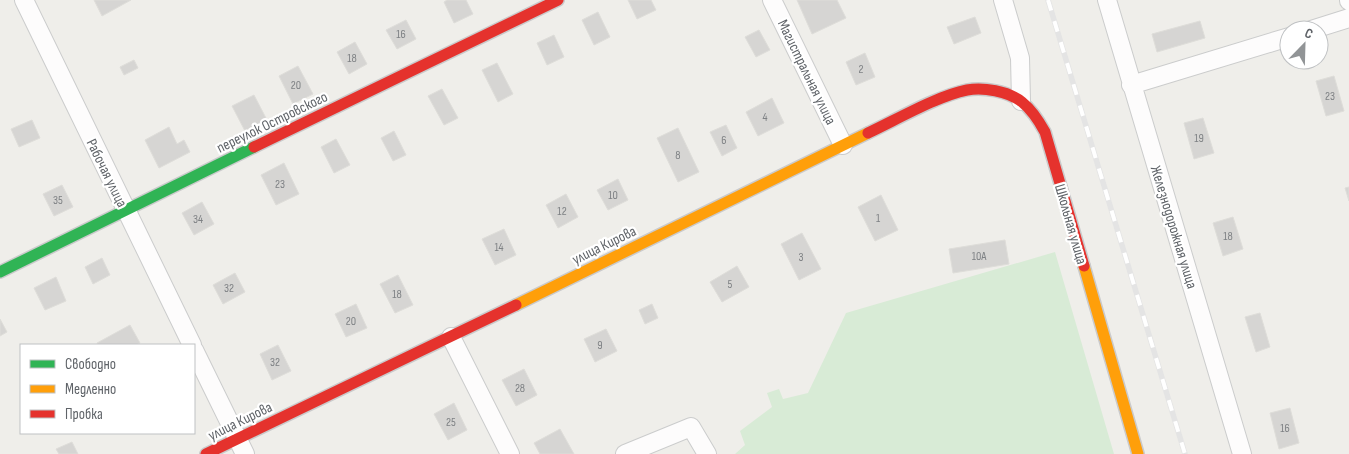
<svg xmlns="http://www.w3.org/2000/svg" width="1349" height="454" viewBox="0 0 1349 454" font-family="'Sofia Sans Condensed',sans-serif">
<rect width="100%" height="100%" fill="#efeeea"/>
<path fill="#d8ebd6" d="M1055,252l59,202h-379l10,-9 -5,-14 32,-24 -5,-14 12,-4 4,10 25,-6 38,-80z"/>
<path fill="#d6d5d3" stroke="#deddd9" d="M94,0h37l-29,16z
M447,0h19l7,14 -19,9 -10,-21z
M628,0h23l5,10 -19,9z
M797,0h40l9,18 -34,16z
M598,12l12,25 -16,8 -12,-25z
M975,17l6,16 -27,11 -7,-17z
M406,20l10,19 -19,10 -11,-19z
M1200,21l5,17 -48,14 -5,-18z
M759,30l11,20 -14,7 -11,-20z
M554,35l10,22 -17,8 -10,-22z
M355,42l12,22 -18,10 -12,-22z
M865,53l10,24 -19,8 -10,-23z
M134,60l4,8 -14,7 -4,-8z
M497,63l16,31 -15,8 -16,-32z
M298,66l15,28 -20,10 -14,-28z
M1334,76l10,35 -18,5 -10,-35z
M442,89l16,29 -14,7 -16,-29z
M254,95l13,25 -22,11 -13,-25z
M772,98l12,25 -26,13 -12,-24z
M1203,118l11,35 -20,6 -10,-36z
M32,120l8,18 -21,9 -8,-18z
M726,125l11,23 -15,8 -12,-24z
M169,127l8,17 7,-4 6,12 -31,16 -14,-28z
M678,128l21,44 -21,10 -21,-44z
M394,131l12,24 -13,6 -12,-23z
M336,139l14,26 -16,8 -13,-26z
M284,163l15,31 -23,11 -15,-30z
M618,179l10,21 -20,10 -11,-20z
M62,185l11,22 -19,9 -11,-22z
M1349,187v14l-4,-13z
M566,194l12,23 -20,11 -12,-23z
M881,195l17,35 -23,11 -17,-34z
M202,202l12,22 -20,11 -12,-22z
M1233,217l10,32 -20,7 -10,-33z
M504,229l12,26 -21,10 -13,-26z
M802,233l19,36 -22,11 -18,-36z
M1005,240l4,24 -56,9 -4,-24z
M102,258l8,17 -17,9 -8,-17z
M737,266l12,21 -27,15 -12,-20z
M235,273l10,19 -22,12 -10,-19z
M398,275l15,30 -18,8 -15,-29z
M56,277l10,24 -21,9 -11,-22z
M356,304l11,24 -21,9 -11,-23z
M652,304l6,14 -13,6 -6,-14z
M1260,313l10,34 -14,5 -11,-35z
M0,319l7,13 -7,4z
M130,325l10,18 -4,2h-38l-1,-2z
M606,329l11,22 -22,11 -11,-23z
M278,345l13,26 -19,9 -12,-26z
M524,369l13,26 -21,11 -14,-26z
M454,403l13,27 -19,10 -14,-26z
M1290,408l9,35 -20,6 -9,-36z
M560,429l14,25h-34l-6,-11z
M72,442l6,12h-19l-3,-5z"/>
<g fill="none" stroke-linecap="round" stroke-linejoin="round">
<g stroke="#cbcccc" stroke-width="20">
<path id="street" d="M24,0l168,345
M772,0l71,145
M1003,0l17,58 1,43
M1107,0l135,454
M1349,0v1
M1311,30l38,-12
M1131,85l158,-48
M451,337l59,117
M194,350l51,104
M625,454l66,-27 16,27"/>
</g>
<g stroke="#cacacb" stroke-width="14">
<path id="fast" d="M0,272l254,-125"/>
</g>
<g stroke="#cacacb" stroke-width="14">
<path id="slow" d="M1084,266l54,188
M516,305l352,-172"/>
</g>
<g stroke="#cacacb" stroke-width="14">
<path id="jam" d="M868,133c28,-13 69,-37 99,-43 16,-3 41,1 55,12 10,8 17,19 23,30l39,134
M254,147l304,-147
M206,454l310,-149"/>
</g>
<use href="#street" stroke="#fdfcfc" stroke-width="18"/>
<use href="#fast" stroke="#30b455" stroke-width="11"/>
<use href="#slow" stroke="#ff9f0a" stroke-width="11"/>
<use href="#jam" stroke="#e5322d" stroke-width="11"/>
<g stroke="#e4e4e4" stroke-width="5.5">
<path id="rail" d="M1048,0l137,454"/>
</g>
<use href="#rail" stroke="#fff" stroke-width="4" stroke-dasharray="11" stroke-linecap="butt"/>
</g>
<g text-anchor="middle" stroke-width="4.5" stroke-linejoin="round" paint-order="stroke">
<g font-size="12" fill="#7e8184">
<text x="401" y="38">16</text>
<text x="352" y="62">18</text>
<text x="861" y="73">2</text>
<text x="296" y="89">20</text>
<text x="1330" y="100">23</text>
<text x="765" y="121">4</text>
<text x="1199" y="142">19</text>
<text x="724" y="144">6</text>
<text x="678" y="159">8</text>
<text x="280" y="188">23</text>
<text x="613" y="199">10</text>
<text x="58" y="204">35</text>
<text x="562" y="215">12</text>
<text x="878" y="222">1</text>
<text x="198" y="223">34</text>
<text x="1228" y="240">18</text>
<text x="499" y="251">14</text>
<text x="979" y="260">10А</text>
<text x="801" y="261">3</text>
<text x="730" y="288">5</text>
<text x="229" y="292">32</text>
<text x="397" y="298">18</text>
<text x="351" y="325">20</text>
<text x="600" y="349">9</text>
<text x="275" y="366">32</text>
<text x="520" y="392">28</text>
<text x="451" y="426">25</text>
<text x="1285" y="432">16</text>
</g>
<g font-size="15" fill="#5f6368" stroke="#fff">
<text transform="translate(807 72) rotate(64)" y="5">Магистральная улица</text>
<text transform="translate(272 122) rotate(-26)" y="5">переулок Островского</text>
<text transform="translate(107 173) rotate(64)" y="5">Рабочая улица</text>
<text transform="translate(1071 224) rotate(74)" y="5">Школьная улица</text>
<text transform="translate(1174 227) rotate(73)" y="5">Железнодорожная улица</text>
<text transform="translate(604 245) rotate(-26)" y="5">улица Кирова</text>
<text transform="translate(240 421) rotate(-26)" y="5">улица Кирова</text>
</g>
</g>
<rect x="20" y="344" width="175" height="90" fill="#ffffff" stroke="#bfc1c3"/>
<rect x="30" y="360" width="25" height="8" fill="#30b455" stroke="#bfc1c3"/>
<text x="65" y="369" font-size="15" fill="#5f6368">Свободно</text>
<rect x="30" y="385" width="25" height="8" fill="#ff9f0a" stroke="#bfc1c3"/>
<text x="65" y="394" font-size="15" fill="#5f6368">Медленно</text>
<rect x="30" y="410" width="25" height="8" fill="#e5322d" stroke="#bfc1c3"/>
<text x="65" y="419" font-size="15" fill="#5f6368">Пробка</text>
<g transform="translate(1304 45) rotate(23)"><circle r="24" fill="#ffffff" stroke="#bfc1c3"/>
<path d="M0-4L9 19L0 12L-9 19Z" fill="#919496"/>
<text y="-8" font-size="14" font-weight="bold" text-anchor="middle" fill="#5f6368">С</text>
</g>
</svg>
